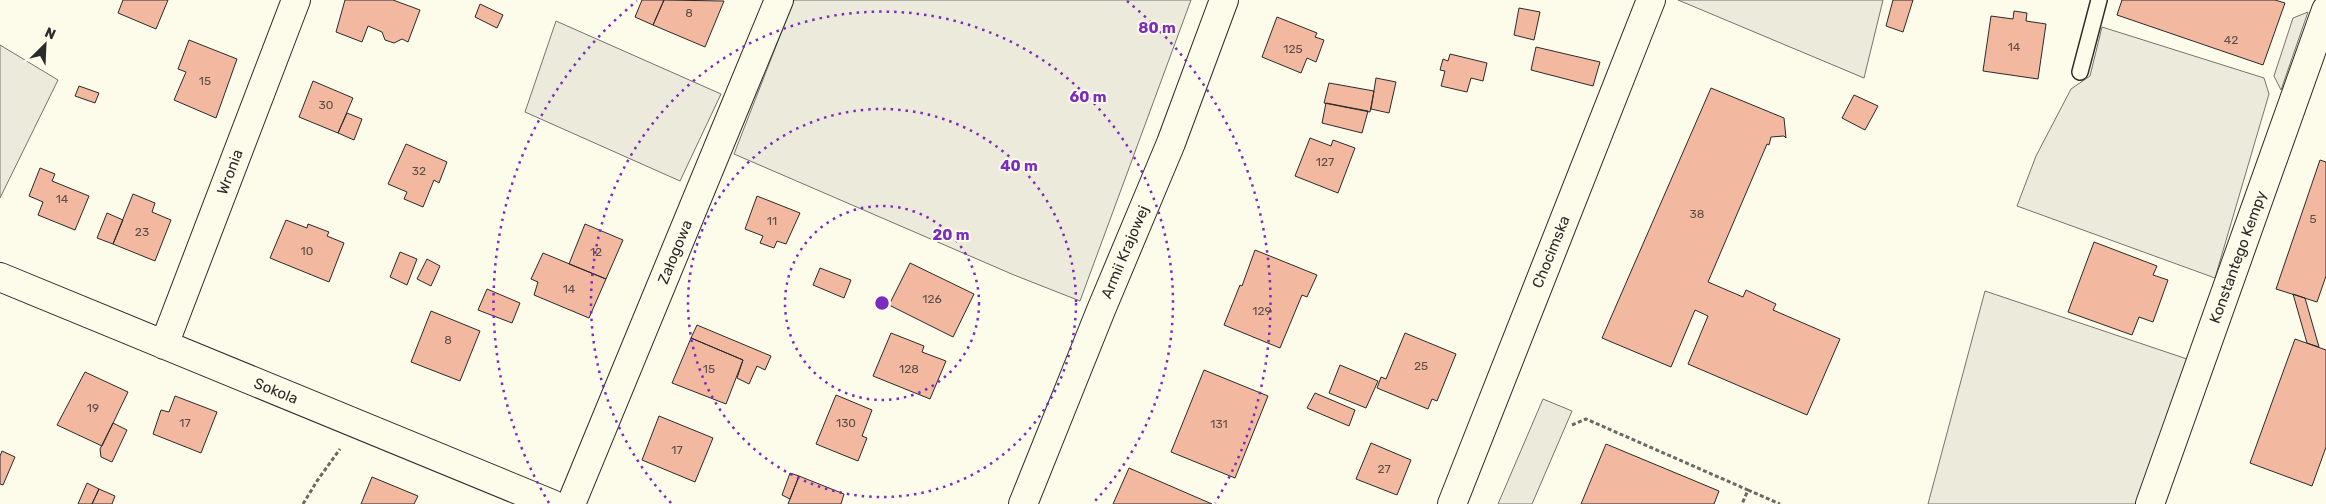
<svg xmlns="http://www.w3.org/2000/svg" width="2326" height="504" viewBox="0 0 2326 504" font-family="Rubik,sans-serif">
<rect width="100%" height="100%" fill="#fdfbea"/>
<path fill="#ecebdb" stroke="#74746e" d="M794,0h397l-111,301 -66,-26 -280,-121z
M1678,0h205l-19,78z
M556,21l165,73 -41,87 -155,-69z
M2102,27l162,51 5,16 -54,184 -198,-72 19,-50 35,-67 19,-13z
M0,45l58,35 -58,118z
M1985,291l202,68 -51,145h-208z"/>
<path fill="#eceadb" stroke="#74746e" d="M2308,12l-27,78 -7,-14 19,-58z
M1543,399l29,12 -40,93h-34z"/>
<path fill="#f2b8a0" stroke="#2b2b2b" d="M123,0h45l-12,29 -38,-16z
M345,0h48l27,10 -12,32 -6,-3 -8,4 -9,-3 -3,-8 -14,-6 -6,16 -26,-10z
M642,0h22l-11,25 -18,-8z
M664,0l60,1 -19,46 -52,-22z
M1893,0h20l-10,32 -17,-6z
M2122,0h153l10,3 -22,62 -146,-50z
M480,4l23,11 -6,13 -22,-11z
M1519,8l21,4 -6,28 -20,-5z
M2014,11l13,2 -1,8 20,3 -8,55 -55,-8 8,-55 22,3z
M1277,17l40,16 -2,4 9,3 -8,22 -9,-4 -6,15 -39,-16z
M189,40l48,19 -21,59 -42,-18 12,-28 -8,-3z
M1536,47l64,15 -7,24 -62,-16z
M1450,54l37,9 -4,18 -12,-3 -4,14 -26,-6 4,-15 -5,-1 3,-11 5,2z
M1376,78l20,4 -7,31 -18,-4z
M313,81l40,17 -15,35 -39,-16z
M1329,83l45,8 -4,21 -46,-9z
M79,86l20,7 -4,10 -20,-7z
M1711,88l73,30 2,20 -2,-2 -13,1 -2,8 -2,-1 -59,138 35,15 3,-7 30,14 -3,6 67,29 -33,76 -119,-51 20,-48 -13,-6 -24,57 -69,-29z
M1854,95l24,11 -13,24 -23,-12z
M1326,103l42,8 -6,22 -40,-10z
M347,113l15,6 -8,21 -16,-7z
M1310,138l21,8 2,-6 22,8 -17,45 -43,-17z
M406,144l41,18 -8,21 -5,-3 -11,27 -19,-8 3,-7 -19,-8z
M2320,160l6,2v114l-9,26 -41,-13z
M40,168l15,6 -3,7 37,15 -14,34 -37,-15 5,-13 -14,-6z
M133,194l22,9 -3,9 19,8 -16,41 -42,-17z
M757,196l43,17 -14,31 -9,-3 -3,7 -14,-5 3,-7 -18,-7z
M107,213l16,7 -10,24 -16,-6z
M286,220l21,8 1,-4 21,8 -2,4 17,7 -15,39 -59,-24z
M585,224l38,16 -17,39 -37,-15z
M2094,242l63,24 -4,9 15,5 -15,42 -14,-5 -7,18 -64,-23z
M1255,250l62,25 -10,22 -5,-2 -22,53 -56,-23 16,-40 2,1z
M400,252l17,7 -10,26 -17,-8z
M543,253l63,26 -17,39 -55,-23 4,-13 -7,-3z
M427,259l13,7 -9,20 -14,-7z
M910,263l64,31 -21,43 -64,-32z
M820,268l31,12 -7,18 -31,-13z
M487,289l33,14 -8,20 -34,-13z
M2293,294l12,4 14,49 -12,-4z
M431,311l49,20 -20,50 -49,-19z
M697,325l74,31 -6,14 -8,-4 -8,18 -12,-6 6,-18 -52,-22z
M891,333l33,13 -2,6 24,9 -16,38 -57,-23z
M1405,333l51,21 -19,47 -5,-2 -4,10 -51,-21 4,-11 5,2z
M691,338l52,22 -17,44 -54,-21z
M2295,339l31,11v97l-14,39 -62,-23z
M1340,365l38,16 -12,27 -37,-15z
M1204,370l64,26 -33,82 -64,-26z
M85,372l43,20 -26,54 -45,-21z
M1315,393l40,17 -6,16 -42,-18z
M836,395l36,15 -10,26 5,2 -9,23 -42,-17z
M175,396l42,16 -16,41 -48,-19 8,-24 8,2z
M659,416l54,22 -18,44 -53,-22z
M113,423l14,7 -15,32 -11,-5 -1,-8z
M1371,443l40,17 -14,35 -41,-16z
M1606,444l113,47 -5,13h-133z
M2,451l13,6 -12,28 -3,-1v-28z
M1129,468l83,36h-99z
M790,473l9,3 -9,23 -8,-4z
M799,476l45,18 -3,10h-53z
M372,477l46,19 -4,8h-53z
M87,483l12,6 -7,15h-14z
M99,489l16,7 -3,8h-20z"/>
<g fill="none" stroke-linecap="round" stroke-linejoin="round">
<g stroke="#2b2b2b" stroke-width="18">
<path id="service" d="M2080,72l19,-72"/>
</g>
<g stroke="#2b2b2b" stroke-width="30">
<path id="minor" d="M0,277l552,227
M164,345l132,-345
M571,504l208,-504
M1452,504l199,-504
M2150,504l176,-494"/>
</g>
<g stroke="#2b2b2b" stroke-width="30">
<path id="tertiary" d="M1023,504l78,-194 70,-167 53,-143"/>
</g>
<path stroke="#6a6964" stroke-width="3" stroke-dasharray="4 2.5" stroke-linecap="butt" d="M1572,425l14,-6 162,71 -6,14
M1748,490l32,14
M303,504l14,-23 23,-32"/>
<use href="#service" stroke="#fdfbea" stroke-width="15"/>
<use href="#minor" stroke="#fdfbea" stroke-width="28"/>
<use href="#tertiary" stroke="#fdfbea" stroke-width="28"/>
</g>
<g fill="none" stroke="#7b2cbf" stroke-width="2.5" stroke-dasharray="2.5 5">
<circle cx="882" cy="303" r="97"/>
<circle cx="882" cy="303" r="194"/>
<path d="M671 503A291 291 0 1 1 1093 503"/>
<path d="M549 503A389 389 0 0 1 637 1M1127 1A389 389 0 0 1 1215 503"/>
</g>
<g text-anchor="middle" stroke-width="4" stroke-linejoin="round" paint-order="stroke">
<g font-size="12" fill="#5d4e48">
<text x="689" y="17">8</text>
<text x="2231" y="44">42</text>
<text x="2014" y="51">14</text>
<text x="1293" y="53">125</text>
<text x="205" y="85">15</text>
<text x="326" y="109">30</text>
<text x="1325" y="166">127</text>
<text x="419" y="175">32</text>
<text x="62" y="203">14</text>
<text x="1697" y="218">38</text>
<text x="2313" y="223">5</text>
<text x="772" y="225">11</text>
<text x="142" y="236">23</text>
<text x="307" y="255">10</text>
<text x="596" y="256">12</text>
<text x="569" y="293">14</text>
<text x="932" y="303">126</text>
<text x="1262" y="315">129</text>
<text x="448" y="344">8</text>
<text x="1421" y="370">25</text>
<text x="709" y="373">15</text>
<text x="909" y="373">128</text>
<text x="93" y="412">19</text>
<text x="185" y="427">17</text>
<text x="846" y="427">130</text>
<text x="1219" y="428">131</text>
<text x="677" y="454">17</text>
<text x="1384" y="473">27</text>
</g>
<g font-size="15" fill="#2b2b2b" stroke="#fdfbea">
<text transform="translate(230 172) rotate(-69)" y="5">Wronia</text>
<text transform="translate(675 252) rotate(-68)" y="5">Załogowa</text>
<text transform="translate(1125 252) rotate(-67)" y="5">Armii Krajowej</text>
<text transform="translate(1551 252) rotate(-68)" y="5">Chocimska</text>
<text transform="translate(2238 257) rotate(-70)" y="5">Konstantego Kempy</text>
<text transform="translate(276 391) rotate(22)" y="5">Sokola</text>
</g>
</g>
<circle cx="882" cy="303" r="8" fill="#7b2cbf" stroke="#fdfbea" stroke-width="2.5"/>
<g font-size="15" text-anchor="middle" font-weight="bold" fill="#7b2cbf" stroke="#fdfbea" stroke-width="4" stroke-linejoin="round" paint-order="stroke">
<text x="1157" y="33">80 m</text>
<text x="1088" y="102">60 m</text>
<text x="1019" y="171">40 m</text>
<text x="951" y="240">20 m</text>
</g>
<g transform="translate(45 45) rotate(24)" stroke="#fdfbea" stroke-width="4" paint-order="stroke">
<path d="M0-4L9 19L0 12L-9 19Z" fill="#2b2b2b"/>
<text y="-8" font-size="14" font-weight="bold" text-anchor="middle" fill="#2b2b2b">N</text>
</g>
</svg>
